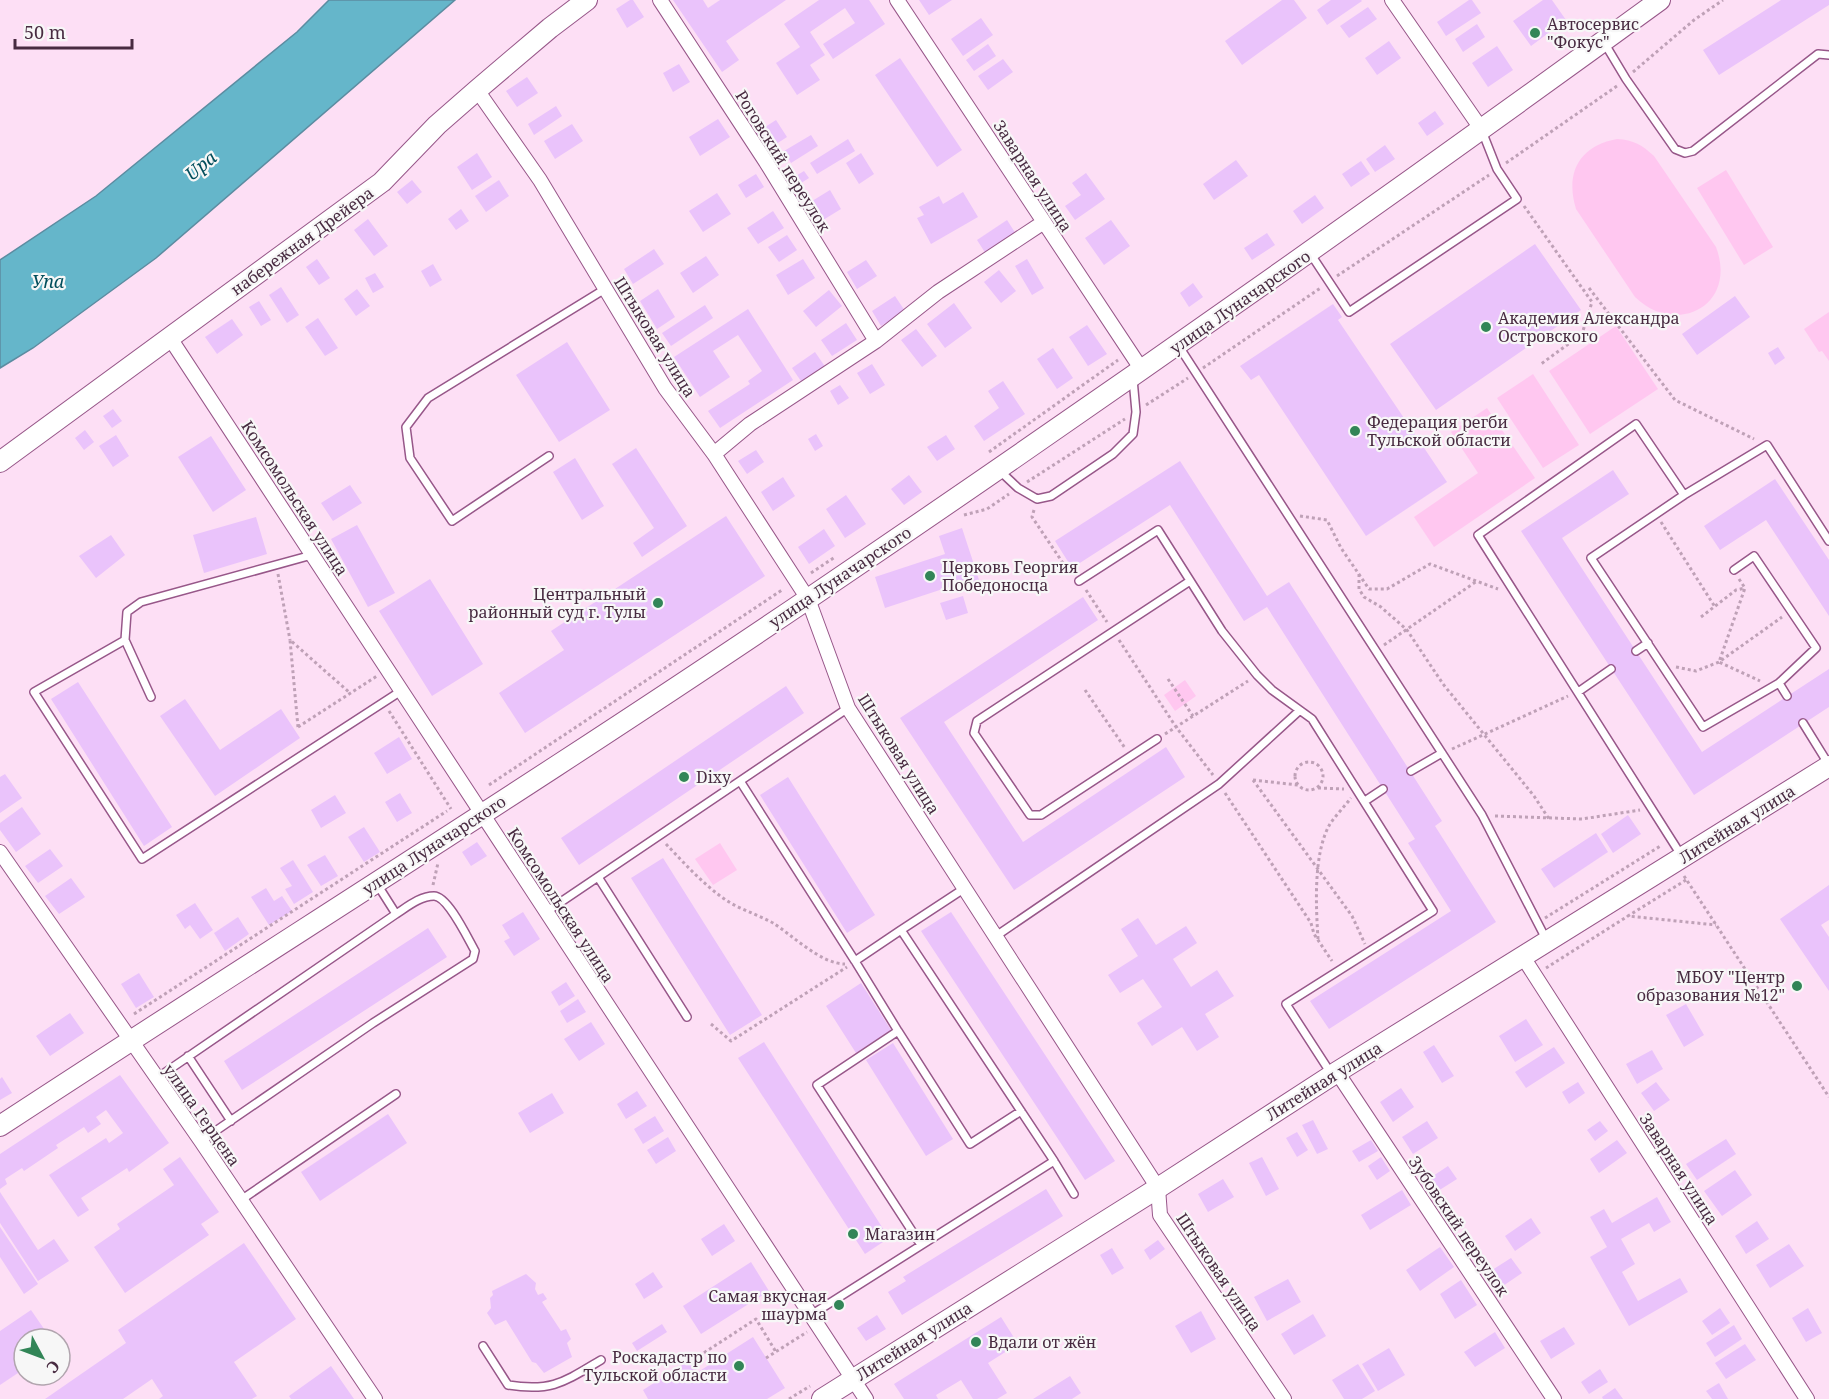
<svg xmlns="http://www.w3.org/2000/svg" width="1829" height="1399" viewBox="0 0 1829 1399" font-family="'Noto Serif',serif">
<rect width="100%" height="100%" fill="#fddff5"/>
<path fill="#ffc7f0" d="M1617,139c17,1 25,6 37,17l62,91c22,59 -40,90 -81,50l-59,-88c-11,-36 3,-63 41,-70z
M1726,170l47,77 -29,18 -47,-77z
M1829,312v49l-7,-10 -3,1 -15,-23z
M1616,326l42,63 -68,45 -41,-63z
M1533,374l46,71 -36,23 -46,-70z
M1487,408l48,70 -101,69 -20,-30 64,-44 -27,-41z
M1185,680l11,16 -21,15 -11,-16z
M720,843l17,27 -24,15 -18,-26z"/>
<path fill="#65b6ca" stroke="#5c8ca1" stroke-width="1.5" d="M329,0h126l-299,258 -123,90 -33,20v-108l96,-64 201,-164z"/>
<path fill="#eac3fb" d="M630,0h3l11,17 -17,11 -11,-19z
M673,0h30l5,8 12,-8h66l-60,41 13,19 -17,12z
M819,0h50l16,24 -52,35 -10,-15 32,-21 -10,-15 -35,24 15,23 -15,10 10,15 -23,15 -21,-32 24,-16 -16,-23z
M919,0h33l-23,15z
M1282,0h12l13,18 -65,47 -17,-24z
M1331,0h30l1,1 -35,24 -10,-15z
M1469,0h3l9,13 -35,23 -9,-14z
M1543,0h9l14,20 -35,26 -18,-25z
M1781,0h48v5l-110,70 -16,-25z
M1368,7l9,12 -28,19 -9,-12z
M981,18l12,17 -30,21 -12,-17z
M1477,24l8,13 -22,15 -8,-13z
M1389,41l12,17 -24,17 -12,-17z
M988,44l8,12 -22,15 -8,-11z
M1497,46l16,24 -25,17 -16,-24z
M900,58l62,92 -25,17 -62,-92z
M1003,59l10,13 -25,18 -10,-14z
M679,64l11,18 -17,10 -10,-19z
M527,77l11,16 -21,14 -11,-16z
M556,106l6,10 -28,19 -6,-11z
M1435,111l9,13 -17,12 -9,-13z
M718,119l12,18 -30,19 -11,-19z
M776,120l11,17 -20,13 -11,-17z
M572,124l11,17 -28,18 -11,-18z
M811,135l7,11 -27,17 -7,-12z
M848,139l7,12 -38,23 -7,-11z
M1385,145l10,14 -20,13 -9,-13z
M477,153l15,24 -20,13 -15,-23z
M861,153l13,21 -15,10 -13,-21z
M1236,160l12,16 -34,24 -11,-16z
M1361,161l9,13 -19,13 -9,-13z
M804,171l5,7 -14,9 -4,-8z
M1086,173l19,26 -30,21 -10,-14 16,-11 -9,-12z
M756,174l8,13 -18,11 -8,-13z
M412,180l10,12 -15,12 -10,-12z
M499,180l10,16 -23,16 -11,-16z
M830,190l11,19 -26,16 -11,-19z
M963,192l15,25 -47,27 -14,-26 7,-3 -5,-8 20,-11 4,8z
M717,193l14,21 -28,18 -14,-21z
M1315,195l9,13 -22,16 -9,-13z
M461,209l8,12 -13,9 -8,-11z
M773,211l11,17 -26,16 -11,-16z
M368,219l20,27 -14,10 -20,-26z
M1007,220l9,14 -30,20 -9,-14z
M1111,220l19,26 -26,19 -19,-27z
M1267,233l8,12 -23,15 -8,-12z
M787,235l10,15 -18,12 -11,-15z
M1535,244l46,66 -145,100 -46,-66z
M654,249l10,15 -31,20 -9,-15z
M706,256l13,19 -26,18 -13,-20z
M317,259l13,19 -11,7 -13,-18z
M803,259l12,19 -27,17 -12,-20z
M1027,259l17,29 -12,7 -17,-29z
M866,260l11,16 -20,13 -10,-17z
M433,264l9,16 -12,7 -9,-16z
M999,270l17,21 -15,12 -17,-21z
M375,273l9,14 -11,6 -8,-15z
M1193,283l10,14 -14,10 -9,-14z
M281,287l18,28 -12,8 -18,-28z
M357,289l13,17 -14,10 -12,-17z
M658,289l17,28 -18,12 -17,-28z
M829,290l13,16 -26,21 -13,-16z
M895,296l10,15 -24,15 -9,-15z
M1735,296l15,21 -53,38 -15,-21z
M259,301l12,19 -10,6 -12,-19z
M954,303l18,25 -27,20 -18,-24z
M1333,304l9,13 -4,3 109,162 -81,54 -107,-161 -8,5 -11,-14z
M705,305l8,13 -42,28 -9,-13z
M748,309l45,71 -73,48 -12,-17 42,-27 -2,-3 14,-10 -24,-36 -25,16 17,26 -30,20 -26,-40z
M318,318l20,30 -13,8 -20,-29z
M232,319l11,16 -26,19 -12,-17z
M846,323l11,17 -25,16 -11,-16z
M1087,325l20,29 -19,12 -19,-29z
M916,329l21,27 -15,11 -21,-27z
M567,342l43,68 -51,32 -43,-67z
M1778,347l7,11 -10,7 -7,-12z
M1053,348l20,30 -16,11 -20,-30z
M815,352l11,16 -23,16 -11,-16z
M872,364l13,21 -15,9 -13,-21z
M1003,381l22,33 -41,27 -10,-15 25,-18 -11,-17z
M840,385l9,13 -11,7 -8,-14z
M113,409l9,12 -10,7 -9,-12z
M85,430l9,12 -10,8 -9,-12z
M816,434l7,12 -8,5 -7,-12z
M116,435l13,21 -16,11 -14,-21z
M946,435l9,14 -18,12 -10,-14z
M211,436l35,54 -33,22 -35,-55z
M636,448l51,78 -45,31 -9,-14 21,-15 -42,-64z
M756,450l8,12 -17,12 -9,-13z
M575,458l29,48 -22,14 -29,-48z
M1180,461l87,135 22,-14 153,239 -7,5 61,96 -167,107 -19,-28 141,-90 -43,-68 7,-4 -148,-232 -23,14 -74,-116 -98,63 -17,-27z
M1613,470l16,24 -67,44 140,214 127,-83v38l-135,88 -173,-264z
M909,475l13,17 -18,13 -13,-16z
M783,477l12,19 -22,15 -12,-19z
M1775,479l54,81v56l-63,-96 -46,30 -16,-24z
M350,485l12,18 -29,18 -12,-18z
M846,495l20,29 -21,14 -19,-29z
M726,516l39,60 -240,157 -26,-40 65,-43 -13,-19z
M256,517l11,37 -63,19 -11,-38z
M357,525l38,68 -27,14 -37,-68z
M962,528l19,58 -23,7 -3,-8 -70,23 -10,-31 70,-23 -6,-18z
M824,529l11,17 -26,18 -11,-17z
M111,535l14,20 -29,23 -17,-22z
M430,579l53,85 -51,32 -53,-85z
M963,596l5,17 -22,7 -6,-17z
M1083,597l15,23 -154,102 79,120 143,-95 19,30 -171,113 -114,-172z
M78,682l94,145 -28,19 -93,-147z
M786,686l18,27 -225,152 -18,-27z
M185,699l35,51 61,-41 19,29 -85,58 -55,-80z
M399,737l13,22 -25,15 -13,-21z
M5,774l17,24 -22,15v-36z
M788,777l87,138 -28,18 -87,-138z
M400,793l12,20 -15,9 -12,-20z
M335,795l11,18 -25,15 -10,-18z
M22,807l19,27 -25,18 -16,-22v-7z
M1628,815l13,19 -28,19 -12,-19z
M364,827l16,25 -16,10 -16,-25z
M1596,833l12,19 -54,36 -13,-19z
M477,842l10,14 -16,10 -9,-14z
M50,849l13,17 -25,17 -13,-17z
M325,855l13,21 -17,10 -14,-21z
M663,858l99,157 -32,20 -99,-157z
M293,860l20,32 -19,12 -9,-15 7,-3 -12,-18z
M71,878l14,19 -26,17 -14,-18z
M1829,885v35l-8,5 8,12v54l-49,-72z
M266,888l8,13 8,-5 10,15 -23,14 -18,-28z
M195,903l18,27 -13,9 -10,-14 -5,4 -9,-14z
M523,912l17,27 -26,17 -10,-15 6,-3 -8,-13z
M951,912l164,249 -30,19 -164,-249z
M238,917l11,17 -24,17 -11,-18z
M1138,918l18,27 30,-19 11,17 -24,16 18,28 26,-17 17,26 -29,18 14,23 -22,14 -15,-24 -30,19 -15,-23 25,-16 -19,-28 -23,14 -12,-18 30,-19 -17,-27z
M428,928l19,29 -205,133 -18,-29z
M139,973l15,24 -18,11 -15,-24z
M566,982l9,14 -16,10 -8,-14z
M861,983l30,47 -35,23 -30,-47z
M578,999l8,13 -19,11 -7,-12z
M1686,1004l18,31 -20,12 -18,-32z
M70,1013l14,20 -34,23 -14,-20z
M1526,1019l17,26 -28,17 -16,-26z
M591,1022l14,22 -26,17 -15,-22z
M764,1042l125,196 -24,16 -127,-196z
M893,1043l60,96 -27,17 -60,-96z
M1434,1045l20,31 -12,7 -19,-31z
M1554,1047l11,16 -39,25 -11,-16z
M1652,1050l11,19 -26,15 -11,-20z
M120,1075l49,68 -40,29 -2,-4 -46,30 8,12 -11,7 -29,-42 57,-37 3,5 14,-10 -17,-23 -10,7 5,7 -13,9 -4,-6 -28,18 2,3 -34,23 -2,-3 -17,11 2,5 -7,5v-35z
M2,1077l10,16 -12,7v-21z
M1578,1082l7,11 -16,11 -7,-12z
M1656,1082l14,18 -16,11 -13,-18z
M1401,1088l13,19 -21,15 -13,-20z
M637,1091l10,15 -21,13 -9,-15z
M552,1093l12,20 -34,20 -12,-20z
M388,1114l19,29 -87,58 -19,-29z
M655,1116l9,15 -21,13 -9,-15z
M1313,1120l15,29 -11,5 -15,-29z
M1427,1121l11,17 -25,16 -11,-17z
M1600,1121l8,10 -13,10 -8,-11z
M1297,1132l11,18 -11,7 -11,-19z
M668,1137l8,14 -20,13 -9,-14z
M1726,1139l10,15 -39,26 -11,-16z
M1371,1140l7,11 -19,11 -7,-11z
M1617,1140l10,13 -28,20 -9,-14z
M180,1157l39,55 -18,12 8,11 -84,58 -31,-46 26,-18 -3,-5 57,-39 -11,-16z
M1262,1157l17,32 -13,7 -17,-33z
M1381,1157l9,14 -13,9 -9,-14z
M1448,1166l9,13 -19,12 -8,-13z
M1735,1170l17,25 -30,21 -18,-25z
M1223,1179l11,18 -26,15 -10,-18z
M1046,1189l17,27 -161,99 -14,-23 18,-11 -3,-4z
M1402,1190l9,15 -41,25 -9,-15z
M0,1192l38,58 16,-11 15,22 -31,20 -38,-58z
M1657,1197l14,25 -17,10 -5,-9 -28,16 14,25 -13,8 16,29 42,-23 8,14 -59,34 -39,-69 17,-10 -17,-30 14,-8 8,14z
M1531,1218l10,15 -26,18 -10,-15z
M1757,1221l12,18 -23,15 -11,-18z
M724,1224l11,17 -23,15 -11,-17z
M0,1227l38,57 -14,10 -24,-37z
M1158,1240l7,9 -15,11 -6,-10z
M244,1243l52,76 -62,43 23,34 -5,3h-93l4,-3 -11,-17 -29,20h-78l81,-56 -8,-13z
M1789,1244l15,22 -34,22 -14,-23z
M1440,1247l14,20 -34,24 -14,-21z
M1112,1248l12,20 -12,7 -12,-20z
M1511,1258l11,15 -22,15 -11,-16z
M751,1262l18,29 -68,43 -18,-28z
M653,1272l10,15 -19,12 -9,-15z
M526,1274l10,9 -1,6 3,6 5,-2 4,6 -5,3 19,29 5,-2 5,10 -4,4 5,14 -28,16 -8,-10 -4,-1 -26,-42 -11,5 -8,-12 4,-5 -1,-10 3,-3 -1,-4z
M1288,1279l13,23 -34,19 -13,-24z
M1461,1280l16,25 -22,14 -15,-25z
M1720,1308l10,15 -18,12 -10,-14z
M1808,1308l14,25 -16,9 -14,-24z
M31,1310l20,29h-27v30l-24,16v-54z
M1201,1311l15,28 -25,14 -16,-27z
M1313,1314l13,22 -32,19 -13,-21z
M877,1315l9,14 -20,12 -9,-13z
M1001,1317l17,27 -30,19 19,30 -10,6h-24l-12,-19 -25,15 2,4h-34l-10,-15z
M662,1324l5,8 -30,19 -5,-8z
M1734,1325l8,14 -27,18 -9,-14z
M1564,1327l11,17 -24,15 -11,-18z
M1495,1332l10,16 -30,19 -11,-15z
M753,1337l32,51 -18,11h-119l-5,-9 47,-30 8,12z
M1745,1344l11,16 -30,19 -11,-16z
M1389,1348l16,27 -27,16 -16,-27z
M1358,1364l17,27 -13,8h-18l-12,-19z
M331,1366l23,33h-63l-2,-3z
M1600,1369l8,13 -19,12 -8,-12z
M1070,1376l11,17 -9,6h-39z
M1719,1383l9,16h-16l-6,-8z
M1615,1388l8,11h-20l-1,-2z"/>
<g fill="none" stroke-linecap="round" stroke-linejoin="round">
<g stroke="#975789" stroke-width="10">
<path id="lane" d="M1605,44l21,35 49,70 10,4 8,-2 125,-97 11,1
M1310,253l39,59 168,-113 -20,-30 -15,-38
M1178,345l304,470 64,124
M549,456l-97,65 -42,-63 -4,-31 22,-29 177,-109
M1000,471l18,17 19,11 14,-3 62,-42 20,-20 3,-22 -3,-33
M1684,495l-93,63 112,169 76,-44
M1734,570l20,-14 62,92 -37,35 8,13
M1079,581l79,-51 64,101 35,44 15,15 40,29 121,192 -147,93 46,71
M125,640l-91,52 108,167 259,-168
M1636,651l12,-8
M1578,692l33,-23
M151,697l-26,-57 2,-28 14,-10 171,-47
M1803,723l26,42
M1157,739l-116,76h-11l-56,-82 3,-12 213,-140
M1411,771l31,-18
M740,781l115,180
M1365,801l18,-12
M1681,855l-203,-320 158,-111 48,71 83,-50 62,96
M598,877l89,140
M965,888l-64,42 153,231
M546,912l302,-204
M901,930l-46,31 43,70 -81,54 104,160
M996,936l223,-152 80,-73
M898,1031l72,113 51,-33
M188,1056l43,65
M157,1078l239,-164
M201,1141l172,-118 100,-64 2,-8c-7,-12 -27,-55 -41,-55 -14,0 -27,11 -38,18l-19,-30
M241,1200l155,-106
M811,1315l243,-154 20,33
M483,1346l25,39c44,7 56,-3 93,-25"/>
</g>
<g stroke="#975789" stroke-width="16">
<path id="street" d="M660,0l106,162 110,179
M897,0l245,370
M1392,0l90,130
M477,90l63,90 125,208 49,66 94,145 40,109 310,480 2,27 124,184
M170,338l696,1061
M714,454l36,-30 126,-83 62,-49 106,-70
M0,852l201,289 174,258
M1523,957l284,442
M1337,1072l217,327"/>
</g>
<g stroke="#975789" stroke-width="22">
<path id="secondary" d="M0,462l382,-280 55,-57 40,-35 73,-62 37,-28
M0,1126c270,-177 544,-348 811,-529 286,-194 569,-393 849,-597
M822,1399l336,-211 179,-116 492,-306"/>
</g>
<path stroke="#bfa1b7" stroke-width="3" stroke-dasharray="3 3" stroke-linecap="butt" d="M1633,72l61,-52 29,-20
M1506,163l111,-77
M1524,206l68,96 -10,32 -41,30
M1337,276l152,-101
M1589,288l86,112 79,39
M1203,368l119,-81
M1146,405l42,-27
M989,452l129,-92
M1027,482l98,-63
M1034,510l-2,7 39,58
M964,515l23,-6 22,-15
M1300,516l27,4 14,28 28,41h18l43,-25 68,25
M1661,522l54,85
M811,573l24,-16
M278,574l12,66
M1359,574v15l5,8 17,10 26,23 36,54 91,112 15,23
M1739,579l6,9 -26,74 41,19
M1086,590l21,32
M1701,617l35,-27 9,-2
M1119,640l57,87 37,48
M1384,645l93,-64
M1676,667l20,4 23,-9 63,-45
M1168,679l25,37
M1085,690l40,58
M389,711l62,98
M298,727l-8,-87 60,53
M298,727l79,-51
M1165,734l83,-53
M1452,749l116,-53
M1295 776a14 14 0 1 1 28 0a14 14 0 1 1-28 0Z
M1253,780l99,136 13,28
M1253,780l45,5
M489,785l293,-195
M1318,788l26,1
M1225,793l86,130 3,11 18,27
M1495,816l87,3 58,-9
M666,844c18,19 36,39 57,54 15,11 34,16 50,25 19,12 48,41 72,41
M1684,876l145,221
M1686,880l-58,36 88,9
M433,885l5,-22
M1545,918l117,-73
M1318,939c-2,-33 -5,-86 12,-115 6,-9 14,-17 21,-26
M1546,968l82,-52
M134,1014l313,-203
M711,1024l20,17 116,-74
M699,1356l57,-37 20,33
M766,1358l41,-26
M789,1399l21,-13"/>
<use href="#lane" stroke="#fff" stroke-width="7"/>
<use href="#street" stroke="#fff" stroke-width="14"/>
<use href="#secondary" stroke="#fff" stroke-width="20"/>
</g>
<g fill="#328557" stroke="#f7f7f7" stroke-width="2">
<circle cx="1535" cy="33" r="6"/>
<circle cx="1486" cy="327" r="6"/>
<circle cx="1355" cy="431" r="6"/>
<circle cx="930" cy="576" r="6"/>
<circle cx="658" cy="603" r="6"/>
<circle cx="684" cy="777" r="6"/>
<circle cx="1797" cy="986" r="6"/>
<circle cx="853" cy="1234" r="6"/>
<circle cx="839" cy="1305" r="6"/>
<circle cx="976" cy="1342" r="6"/>
<circle cx="739" cy="1366" r="6"/>
</g>
<g text-anchor="middle" stroke-width="4.5" stroke-linejoin="round" paint-order="stroke">
<g font-size="16" fill="#482b41" stroke="#f7f7f7" text-anchor="start">
<text x="1547" y="30">Автосервис<tspan x="1547" dy="18">"Фокус"</tspan></text>
<text x="1498" y="324">Академия Александра<tspan x="1498" dy="18">Островского</tspan></text>
<text x="1367" y="428">Федерация регби<tspan x="1367" dy="18">Тульской области</tspan></text>
<text x="942" y="573">Церковь Георгия<tspan x="942" dy="18">Победоносца</tspan></text>
<text x="646" y="600" text-anchor="end">Центральный<tspan x="646" dy="18">районный суд г. Тулы</tspan></text>
<text x="696" y="783">Dixy</text>
<text x="1785" y="983" text-anchor="end">МБОУ "Центр<tspan x="1785" dy="18">образования №12"</tspan></text>
<text x="865" y="1240">Магазин</text>
<text x="827" y="1302" text-anchor="end">Самая вкусная<tspan x="827" dy="18">шаурма</tspan></text>
<text x="988" y="1348">Вдали от жён</text>
<text x="727" y="1363" text-anchor="end">Роскадастр по<tspan x="727" dy="18">Тульской области</tspan></text>
</g>
<g font-size="16" fill="#482b41" stroke="#f7f7f7">
<text transform="translate(783 161) rotate(58)" y="6">Роговский переулок</text>
<text transform="translate(1033 176) rotate(57)" y="6">Заварная улица</text>
<text transform="translate(302 241) rotate(-36)" y="6">набережная Дрейера</text>
<text transform="translate(1240 302) rotate(-35)" y="6">улица Луначарского</text>
<text transform="translate(655 337) rotate(58)" y="6">Штыковая улица</text>
<text transform="translate(295 498) rotate(57)" y="6">Комсомольская улица</text>
<text transform="translate(840 577) rotate(-34)" y="6">улица Луначарского</text>
<text transform="translate(899 754) rotate(58)" y="6">Штыковая улица</text>
<text transform="translate(1737 824) rotate(-32)" y="6">Литейная улица</text>
<text transform="translate(434 845) rotate(-33)" y="6">улица Луначарского</text>
<text transform="translate(561 905) rotate(57)" y="6">Комсомольская улица</text>
<text transform="translate(1324 1081) rotate(-32)" y="6">Литейная улица</text>
<text transform="translate(202 1115) rotate(55)" y="6">улица Герцена</text>
<text transform="translate(1679 1169) rotate(57)" y="6">Заварная улица</text>
<text transform="translate(1459 1226) rotate(56)" y="6">Зубовский переулок</text>
<text transform="translate(1219 1272) rotate(56)" y="6">Штыковая улица</text>
<text transform="translate(914 1341) rotate(-32)" y="6">Литейная улица</text>
</g>
<g font-size="18" font-style="italic" fill="#004d5b" stroke="#f7f7f7">
<text transform="translate(201 166) rotate(-40)" y="6">Upa</text>
<text x="48" y="288">Упа</text>
</g>
</g>
<g transform="translate(42 1357) rotate(131)"><circle r="28" fill="#f7f7f7" stroke="#b1a5ae" stroke-width="1.5"/>
<path d="M0-4.5L10 22L0 15L-10 22Z" fill="#328557"/>
<text y="-9" font-size="16" font-weight="bold" text-anchor="middle" fill="#482b41">С</text>
</g>
<path d="M15 39v9h117v-9" fill="none" stroke="#482b41" stroke-width="3"/>
<text x="24" y="39" font-size="18" fill="#482b41" stroke="#f7f7f7" stroke-width="4.5" paint-order="stroke">50 m</text>
</svg>
